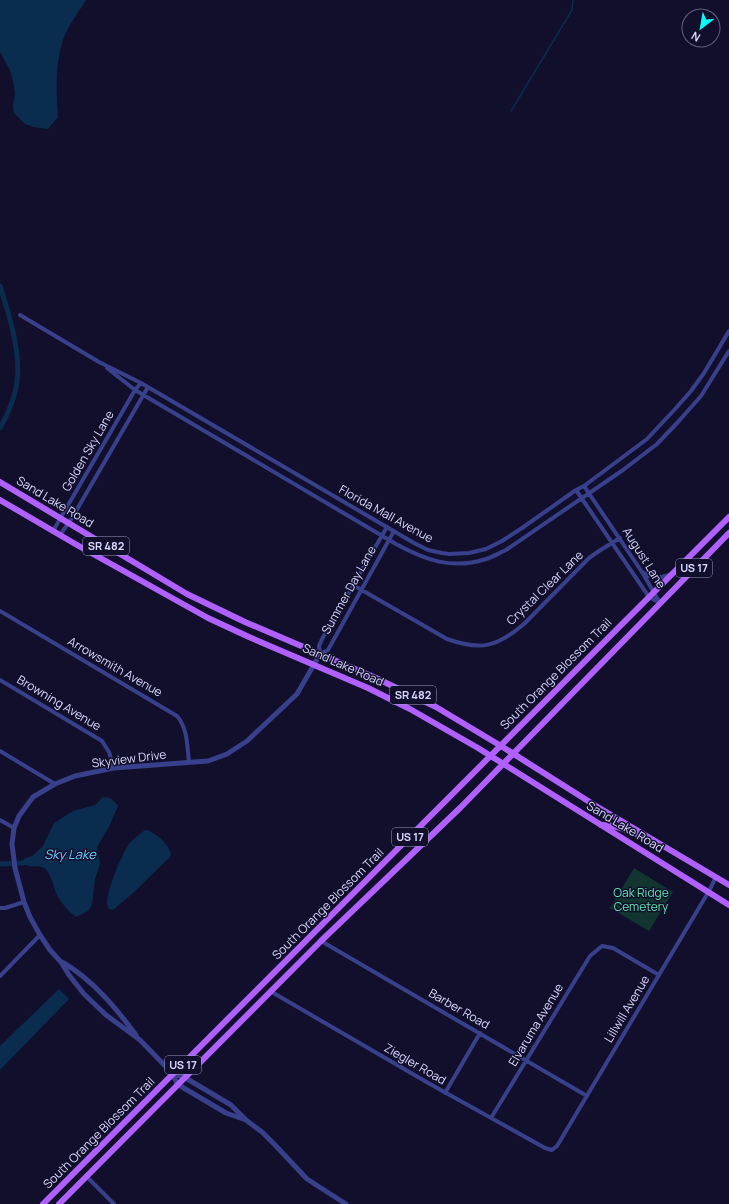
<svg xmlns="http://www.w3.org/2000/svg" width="729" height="1204" viewBox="0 0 729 1204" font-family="Manrope,sans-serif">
<rect width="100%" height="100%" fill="#110f2b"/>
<path fill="#12352f" d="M634,868l39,24 -24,39 -39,-23z"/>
<path fill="#0a2c4f" d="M0,0h86c-7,12 -17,24 -22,37 -9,25 -8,54 -6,80l-10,12 -15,-2 -8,-3 -11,-11 -1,-6 2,-14 -2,-12 -3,-11 -10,-18z
M103,797c7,0 11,3 15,9l-9,21 -12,20 3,17 -5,15 -3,26 -4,6 -12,6c-7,-5 -13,-12 -18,-20 -5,-9 -6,-26 -16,-30 -6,-2 -12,1 -18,-3l-1,-4 2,-2 7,-2 11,-10 11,-23 19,-12 22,-6z
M145,830c10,1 24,15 26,24l-2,4 -36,35 -20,17 -4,-1c-1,-1 -2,-4 -2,-6 0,-12 14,-48 22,-59 4,-5 11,-10 16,-14z
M59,989l10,10 -69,71v-24z"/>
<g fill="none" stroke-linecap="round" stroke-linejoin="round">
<path stroke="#0a2c4f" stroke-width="1.5" d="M511,111l61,-101 1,-10"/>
<path stroke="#0a2c4f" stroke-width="5" d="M0,286c9,28 21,66 17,96 -2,16 -9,32 -17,46
M0,864l24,-1"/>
<path stroke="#38408c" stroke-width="4" d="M20,315l79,47 42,21 273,160 14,7 14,3 7,1 20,-1 17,-4 16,-8 20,-13 54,-38 8,-4 63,-47 29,-31 15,-17 13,-18 25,-42
M107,368l28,22 261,154c29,16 56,26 90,15 7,-2 13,-6 20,-9l117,-80 34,-26 21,-22 23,-26 28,-45
M584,486l58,86 18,31
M576,490l73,107 11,6
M387,527l-65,112 -3,7 1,8 8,-4 66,-119
M53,531l82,-141 6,-7
M60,535l12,-17 76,-131
M644,573c9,6 16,5 25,2
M353,585l94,54c34,12 50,8 77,-15l65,-66 10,-7 21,-13
M0,611l177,105c11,13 10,30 12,46
M0,680l102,61 7,11 5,16
M0,751l55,33
M0,820l14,8
M0,908h5l19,-6
M321,941l266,155
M0,976l40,-41
M270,991l160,93 115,64 7,2 5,-4 152,-255 7,-14
M445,1093l35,-60
M491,1118l99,-162 12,-10 11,2 46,27
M86,1176l28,28"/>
<path stroke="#38408c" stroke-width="5" d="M62,962c30,17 54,46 74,73
M173,1074l11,3 47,28 15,15 16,12 13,13 32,34 39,25
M246,1120l-20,-7 -49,-29 -4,-10 -33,-34 -34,-25 -22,-21 -15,-19 -8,-13 -11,-12 -10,-15 -10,-18 -6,-15 -9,-34 -3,-24 2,-16 5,-12 14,-19 22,-13 20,-8 39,-8 94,-7 19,-7 20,-13 50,-47 23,-40"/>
<path stroke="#b060ff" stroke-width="6" d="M0,482l187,112 58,28 131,56 60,29 65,39 95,60 133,79
M0,500l77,45 131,73 41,19 119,51 42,21 68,39 251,157
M601,825c15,-1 30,7 44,13
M43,1204l686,-687
M59,1204l262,-263 140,-134 268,-274"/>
</g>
<g text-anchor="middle" stroke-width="3" stroke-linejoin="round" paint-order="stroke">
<g fill="#110f2b" stroke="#9d9cbf" stroke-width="1">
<rect x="83" y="537" width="46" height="18" rx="3"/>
<rect x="676" y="559" width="36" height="18" rx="3"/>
<rect x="390" y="686" width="46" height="18" rx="3"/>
<rect x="392" y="828" width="36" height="18" rx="3"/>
<rect x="165" y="1056" width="36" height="18" rx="3"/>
</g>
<g font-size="11" font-weight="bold" fill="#d9d9ff">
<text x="106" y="550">SR 482</text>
<text x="694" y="572">US 17</text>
<text x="413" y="699">SR 482</text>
<text x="410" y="841">US 17</text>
<text x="183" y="1069">US 17</text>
</g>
<g font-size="12" fill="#d9d9ff" stroke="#110f2b">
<text transform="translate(88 451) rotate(-60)" y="4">Golden Sky Lane</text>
<text transform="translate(55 502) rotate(31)" y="4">Sand Lake Road</text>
<text transform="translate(386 514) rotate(29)" y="4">Florida Mall Avenue</text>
<text transform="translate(644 558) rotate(58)" y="4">August Lane</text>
<text transform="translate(545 588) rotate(-44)" y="4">Crystal Clear Lane</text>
<text transform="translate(349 590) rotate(-61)" y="4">Summer Day Lane</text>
<text transform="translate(343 665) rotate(24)" y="4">Sand Lake Road</text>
<text transform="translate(115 667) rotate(30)" y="4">Arrowsmith Avenue</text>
<text transform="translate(556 674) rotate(-45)" y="4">South Orange Blossom Trail</text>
<text transform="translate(59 703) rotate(31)" y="4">Browning Avenue</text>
<text transform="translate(129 759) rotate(-7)" y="4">Skyview Drive</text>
<text transform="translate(625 827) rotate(31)" y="4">Sand Lake Road</text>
<text transform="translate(328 904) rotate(-45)" y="4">South Orange Blossom Trail</text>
<text transform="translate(459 1009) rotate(30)" y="4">Barber Road</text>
<text transform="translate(627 1009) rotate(-59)" y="4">Lillwill Avenue</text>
<text transform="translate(536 1025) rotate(-59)" y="4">Elvaruma Avenue</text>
<text transform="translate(415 1064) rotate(30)" y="4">Ziegler Road</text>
<text transform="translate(99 1133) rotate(-45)" y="4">South Orange Blossom Trail</text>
</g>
<g font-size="12" fill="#5ee6b3" stroke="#110f2b">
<text x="641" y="897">Oak Ridge<tspan x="641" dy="14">Cemetery</tspan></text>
</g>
<g font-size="13" font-style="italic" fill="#67ccff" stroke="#110f2b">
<text x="70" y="859">Sky Lake</text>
</g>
</g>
<g transform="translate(701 28) rotate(211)"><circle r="19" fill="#110f2b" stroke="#616080"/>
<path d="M0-3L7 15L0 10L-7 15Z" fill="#05fff9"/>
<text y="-6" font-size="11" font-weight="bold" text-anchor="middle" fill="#d9d9ff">N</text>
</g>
</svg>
